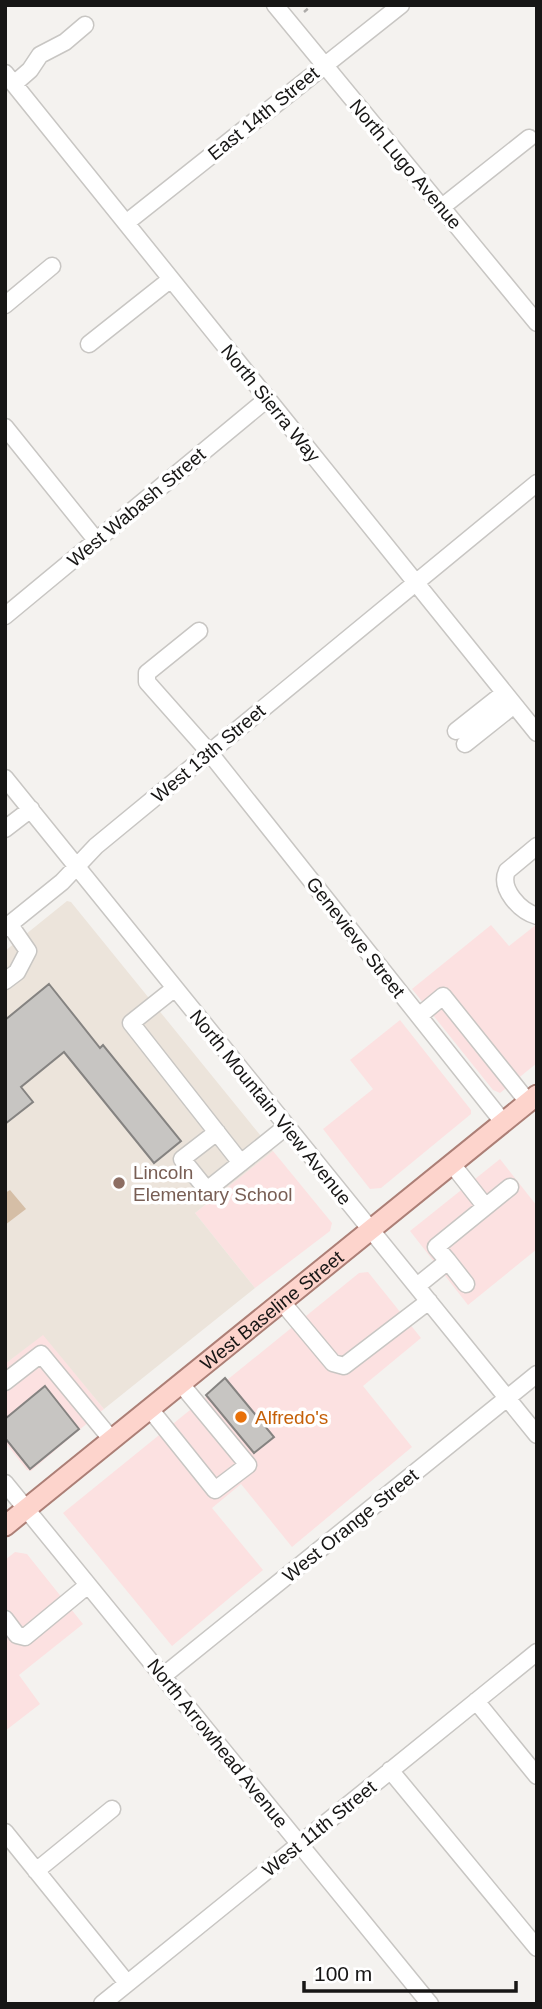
<svg xmlns="http://www.w3.org/2000/svg" width="542" height="2009" viewBox="0 0 542 2009" font-family="Arial,sans-serif">
<rect width="100%" height="100%" fill="#f4f2ef"/>
<path fill="#fce1e1" d="M537,924v139l-37,30 -7,-3 -81,-101 79,-64 18,21z
M400,1020l71,90v4l-90,74 -11,1 -47,-60 50,-40 -23,-29z
M273,1151l59,72 -2,8 -75,57 -60,-75z
M500,1159l37,47v43l-69,56 -58,-74z
M368,1272l53,66 -58,48 49,61 -120,100 -51,-63 -29,24 51,62 -91,76 -109,-133 296,-240z
M43,1334l61,75 -73,62 -4,-1 -22,-28v-78z
M15,1552l12,2 56,70 -64,51 21,29 -35,27v-171z"/>
<path fill="#ece4db" d="M67,901l4,1 202,249 -78,62 60,75 -151,121 -61,-74 -38,29v-413z"/>
<path fill="#d5bea6" d="M10,1190l16,19 -21,16v-32z"/>
<path fill="#c7c5c2" stroke="#858381" stroke-width="2" d="M49,984l51,64 3,-3 78,96 -27,22 -90,-111 -43,35 12,15 -28,22v-104z
M225,1378l49,59 -20,16 -48,-58z
M45,1386l34,43 -49,40 -25,-31v-19z"/>
<g fill="none" stroke-linecap="round" stroke-linejoin="round">
<g stroke="#c8c6c3" stroke-width="19">
<path id="minor" d="M275,5l262,318
M5,73l532,660
M14,84l16,-14 10,-15 25,-13 20,-17
M442,207l87,-69
M126,223l275,-218
M5,305l47,-39
M89,344l82,-65
M5,427l91,113
M5,616l262,-217
M199,631l-52,42v9l62,70 294,370
M456,731l48,-38
M465,744l49,-39
M5,778l532,657
M5,829l26,-20
M537,846l-30,25c-8,18 13,40 30,45
M5,928l57,-46 34,-36 441,-363
M5,981l12,-9 11,-21 -18,-26
M175,988l-44,35 110,140
M419,1016l24,-20 85,106
M217,1132l-35,27 25,31 80,-64
M452,1164l33,42
M448,1261l18,23
M417,1286l31,-25 -12,-14 74,-60
M282,1302l51,61 11,3 85,-65
M5,1382l36,-28 71,86
M150,1409l65,81 33,-25 -67,-81
M5,1483l425,521
M5,1619l12,16 8,2 63,-52
M163,1676l374,-302
M476,1701l61,75
M390,1770l147,178
M5,1832l122,151
M36,1871l76,-62
M102,2004l435,-352"/>
</g>
<g stroke="#ac7f76" stroke-width="23">
<g id="major">
<path id="s1" d="M5,1526l532,-431"/>
</g>
</g>
<path stroke="#adaba9" stroke-width="2.5" stroke-dasharray="5 5" stroke-linecap="butt" d="M304,12l8,-7"/>
<use href="#minor" stroke="#fff" stroke-width="16"/>
<use href="#major" stroke="#fdd4cc" stroke-width="19"/>
</g>
<circle fill="#8d6e63" stroke="#fff" stroke-width="2.5" cx="119" cy="1183" r="7"/>
<circle fill="#e8710a" stroke="#fff" stroke-width="2.5" cx="241" cy="1417" r="7"/>
<g text-anchor="middle" stroke-width="7" stroke-linejoin="round" paint-order="stroke">
<g font-size="19" fill="#171615" stroke="#fff">
<text transform="translate(263 113) rotate(-39)" y="7">East 14th Street</text>
<text transform="translate(406 164) rotate(50)" y="7">North Lugo Avenue</text>
<text transform="translate(271 403) rotate(51)" y="7">North Sierra Way</text>
<text transform="translate(136 507) rotate(-40)" y="7">West Wabash Street</text>
<text transform="translate(208 753) rotate(-40)" y="7">West 13th Street</text>
<text transform="translate(356 937) rotate(52)" y="7">Genevieve Street</text>
<text transform="translate(271 1107) rotate(51)" y="7">North Mountain View Avenue</text>
<text dy="7" stroke="none"><textPath href="#s1" startOffset="343">West Baseline Street</textPath></text>
<text transform="translate(350 1525) rotate(-39)" y="7">West Orange Street</text>
<text transform="translate(218 1743) rotate(51)" y="7">North Arrowhead Avenue</text>
<text transform="translate(319 1828) rotate(-39)" y="7">West 11th Street</text>
</g>
<g font-size="19" fill="#785e54" stroke="#fff" text-anchor="start">
<text x="133" y="1179">Lincoln<tspan x="133" dy="22">Elementary School</tspan></text>
</g>
<g font-size="19" fill="#c56008" stroke="#fff" text-anchor="start">
<text x="255" y="1424">Alfredo's</text>
</g>
</g>
<rect width="542" height="2009" fill="none" stroke="#171615" stroke-width="14"/>
<path d="M304 1981v10h212v-10" fill="none" stroke="#171615" stroke-width="3.5"/>
<text x="314" y="1981" font-size="21" fill="#171615" stroke="#ffffff" stroke-width="5" paint-order="stroke">100 m</text>
</svg>
